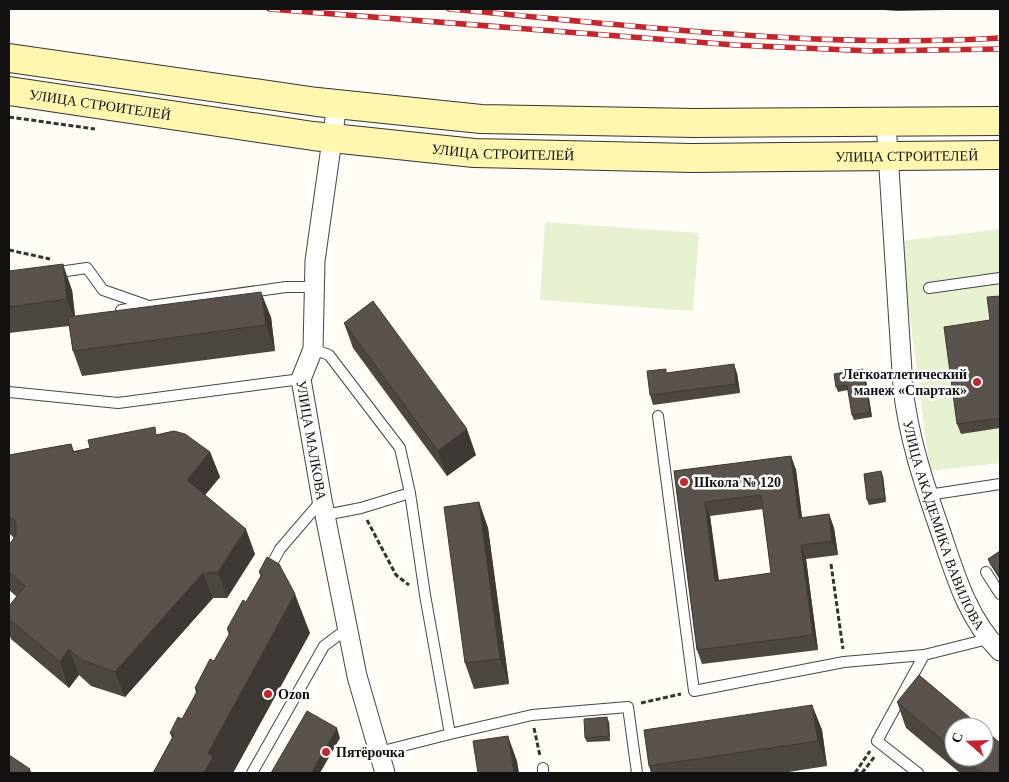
<svg xmlns="http://www.w3.org/2000/svg" width="1009" height="782" viewBox="0 0 1009 782" font-family="Georgia,serif">
<rect width="100%" height="100%" fill="#fffdf5"/>
<path fill="#e6f2cf" d="M545,222l154,11 -6,78 -153,-11z
M1000,229v234l-70,8 -30,-230z"/>
<g fill="none" stroke-linecap="round" stroke-linejoin="round">
<g stroke="#444" stroke-width="12">
<path id="lane" d="M52,273l35,-5 16,22 43,15
M929,288l71,-10
M121,310l165,-23h27
M313,349l16,6 71,93 10,45 15,102 25,139 -71,18
M9,392l109,11 183,-24
M658,416l36,275 150,-29 80,-7
M928,495l72,-11
M325,515l36,-7 49,-15
M986,572l14,22
M267,573l13,-24 42,-49
M450,734l82,-19 96,-8 9,66
M543,768v5
M252,773l72,-127 24,-18
M918,773l-41,-32 47,-86 64,-16"/>
</g>
<g stroke="#444" stroke-width="21">
<g id="street">
<path id="s1" d="M337,104l-22,157 -2,88 -12,30 21,121 35,176 28,97"/>
<path id="s2" d="M886,122l17,265c5,49 21,97 37,143 15,44 27,88 60,121"/>
</g>
</g>
<g stroke="#333" stroke-width="30">
<g id="secondary">
<path d="M9,58l308,44 164,17 213,4 306,-2"/>
<path id="s3" d="M9,91l304,45 161,17 218,5 308,-3"/>
</g>
</g>
<path stroke="#333" stroke-width="3" stroke-dasharray="5 2.5" stroke-linecap="butt" d="M9,117l86,12
M9,250l41,9
M367,520l29,55 13,10
M831,564l12,85
M641,703l40,-9
M534,728l6,28
M855,773l15,-22
M862,773l13,-17"/>
<use href="#lane" stroke="#fff" stroke-width="10"/>
<use href="#street" stroke="#fff" stroke-width="19"/>
<use href="#secondary" stroke="#fff6b0" stroke-width="28"/>
<g stroke="#c4262e" stroke-width="5.5">
<path id="rail" d="M269,9l466,36 137,6 128,-2
M449,9c183,16 367,40 551,29"/>
</g>
<use href="#rail" stroke="#fff" stroke-width="4" stroke-dasharray="11" stroke-linecap="butt"/>
</g>
<path fill="#4d4742" fill-rule="evenodd" d="M870,9h125l-98,2z
M9,271l63,19 3,26 196,1 4,34 -193,25 -9,-25 -4,-25 -60,7z
M1000,296v132l-39,6 -4,-10 33,-104z
M344,323l132,132 -29,21 -94,-128z
M863,369l2,5 7,43 -18,3 -2,-5 -4,-25 -10,2 -2,-5z
M667,373h70l3,20 -87,12 -3,-10z
M158,435l52,17 10,25 -15,18 50,59 -28,44h-14l-88,99 -34,-11 -12,-11 -10,13 -58,-49 -2,-6v-27l8,-9 -8,-7v-45l5,-7 -5,-5v-78l62,-11 3,7z
M791,456l5,14 6,48 27,-4 5,14 4,27 -32,4 12,91 -116,14 -5,-14 -23,-179zM763,509l8,64 -52,7 -9,-64z
M883,476l3,26 -17,3 -2,-5z
M479,502l9,26 21,156 -35,5 -9,-26z
M1000,551v29l-10,-16 -2,-5z
M267,557l43,76 -77,140h-80l19,-35 -2,-5 12,-14 14,-26 -1,-5 19,-27 15,-26 -2,-6 19,-27 15,-25 -2,-5z
M897,702l57,25v30h30l16,16h-40l-54,-45z
M812,705l10,25 5,36 -45,7h-131l-2,-7z
M609,722l1,19 -23,1 -2,-4z"/>
<path fill="#3f3936" d="M63,264l9,26 4,35 -9,-26z
M261,292l10,25 4,34 -9,-26z
M734,364l3,9 3,20 -4,-9z
M863,369l2,5 7,43 -2,-5z
M467,429l9,26 -29,21 -9,-25z
M210,452l10,25 -24,29 -9,-26z
M791,456l5,14 8,62 -5,-14z
M881,471l2,5 3,26 -1,-4z
M479,502l9,26 21,156 -9,-25z
M705,502l5,14 10,79 -5,-14z
M829,514l5,14 4,27 -6,-14z
M246,529l9,25 -28,44 -9,-26z
M801,545l5,14 12,91 -5,-15z
M203,573l10,25 -88,99 -10,-25z
M295,594l15,39 -77,140h-29l4,-20z
M69,649l10,26 -10,13 -9,-26z
M812,705l10,25 5,36 -9,-25z
M607,717l2,5 1,19 -1,-5z
M337,728l3,10 -20,35h-9z
M508,736l9,25 2,12h-5z
M30,769l1,4h-4z"/>
<path fill="#5a524d" stroke="#3f3936" fill-rule="evenodd" d="M63,264l4,35 -58,8v-36z
M261,292l5,33 -193,26 -5,-34z
M1000,296v122l-43,6 -13,-97 46,-7 -3,-23z
M373,301l94,128 -29,22 -94,-128z
M734,364l2,20 -86,11 -3,-24 19,-2v4z
M863,369l7,43 -18,3 -5,-30 -11,2 -2,-13z
M155,427l1,8 18,-4 11,3 25,18 -23,28 59,49 -28,43 -15,1 -88,99 -33,-12 -13,-11 -9,13 -51,-43v-13l16,-20 -16,-14v-27l7,-10v-13l-7,-6v-61l62,-11 2,8 17,-4 -2,-8z
M791,456l8,62 30,-4 3,27 -31,4 12,90 -116,15 -23,-179zM761,495l10,78 -56,8 -10,-79z
M881,471l4,27 -18,2 -3,-26z
M479,502l21,157 -35,4 -21,-156z
M1000,551v27l-12,-19z
M267,557l12,7 16,30 -87,159 5,4 -9,16h-51l21,-38 -4,-2 8,-16 4,2 16,-29 -3,-2 15,-29 4,2 17,-30 -4,-2 16,-29 3,2 16,-28 -3,-2z
M919,675l62,52h-27v23l-57,-48z
M812,705l6,36 -169,25 -5,-36z
M307,711l30,17 -26,45h-40z
M607,717l2,19 -24,2 -1,-19z
M984,729l16,14v30h-18l-20,-16h22z
M508,736l6,37h-36l-5,-32z
M9,755l21,14 -3,4h-18z"/>
<g fill="#c4262e" stroke="#fff" stroke-width="2">
<circle cx="977" cy="382" r="5"/>
<circle cx="684" cy="482" r="5"/>
<circle cx="268" cy="694" r="5"/>
<circle cx="326" cy="752" r="5"/>
</g>
<g text-anchor="middle" stroke-width="5" stroke-linejoin="round" paint-order="stroke">
<g font-size="14" fill="#111" stroke="#fff">
<text dy="5" stroke="none"><textPath href="#s3" startOffset="92">УЛИЦА СТРОИТЕЛЕЙ</textPath></text>
<text dy="5" stroke="none"><textPath href="#s3" startOffset="498">УЛИЦА СТРОИТЕЛЕЙ</textPath></text>
<text dy="5" stroke="none"><textPath href="#s3" startOffset="902">УЛИЦА СТРОИТЕЛЕЙ</textPath></text>
<text dy="5" stroke="none"><textPath href="#s1" startOffset="341">УЛИЦА МАЛКОВА</textPath></text>
<text dy="5" stroke="none"><textPath href="#s2" startOffset="410">УЛИЦА АКАДЕМИКА ВАВИЛОВА</textPath></text>
</g>
<g font-size="14" font-weight="bold" fill="#111" stroke="#fff" text-anchor="start">
<text x="967" y="379" text-anchor="end">Легкоатлетический<tspan x="967" dy="16">манеж «Спартак»</tspan></text>
<text x="694" y="487">Школа № 120</text>
<text x="278" y="699">Ozon</text>
<text x="336" y="757">Пятёрочка</text>
</g>
</g>
<rect width="1009" height="782" fill="none" stroke="#111111" stroke-width="20"/>
<g transform="translate(969 742) rotate(290)"><circle r="24" fill="#ffffff" stroke="#a0a0a0"/>
<path d="M0-4L9 19L0 12L-9 19Z" fill="#c4262e"/>
<text y="-8" font-size="14" font-weight="bold" text-anchor="middle" fill="#111111">С</text>
</g>
</svg>
